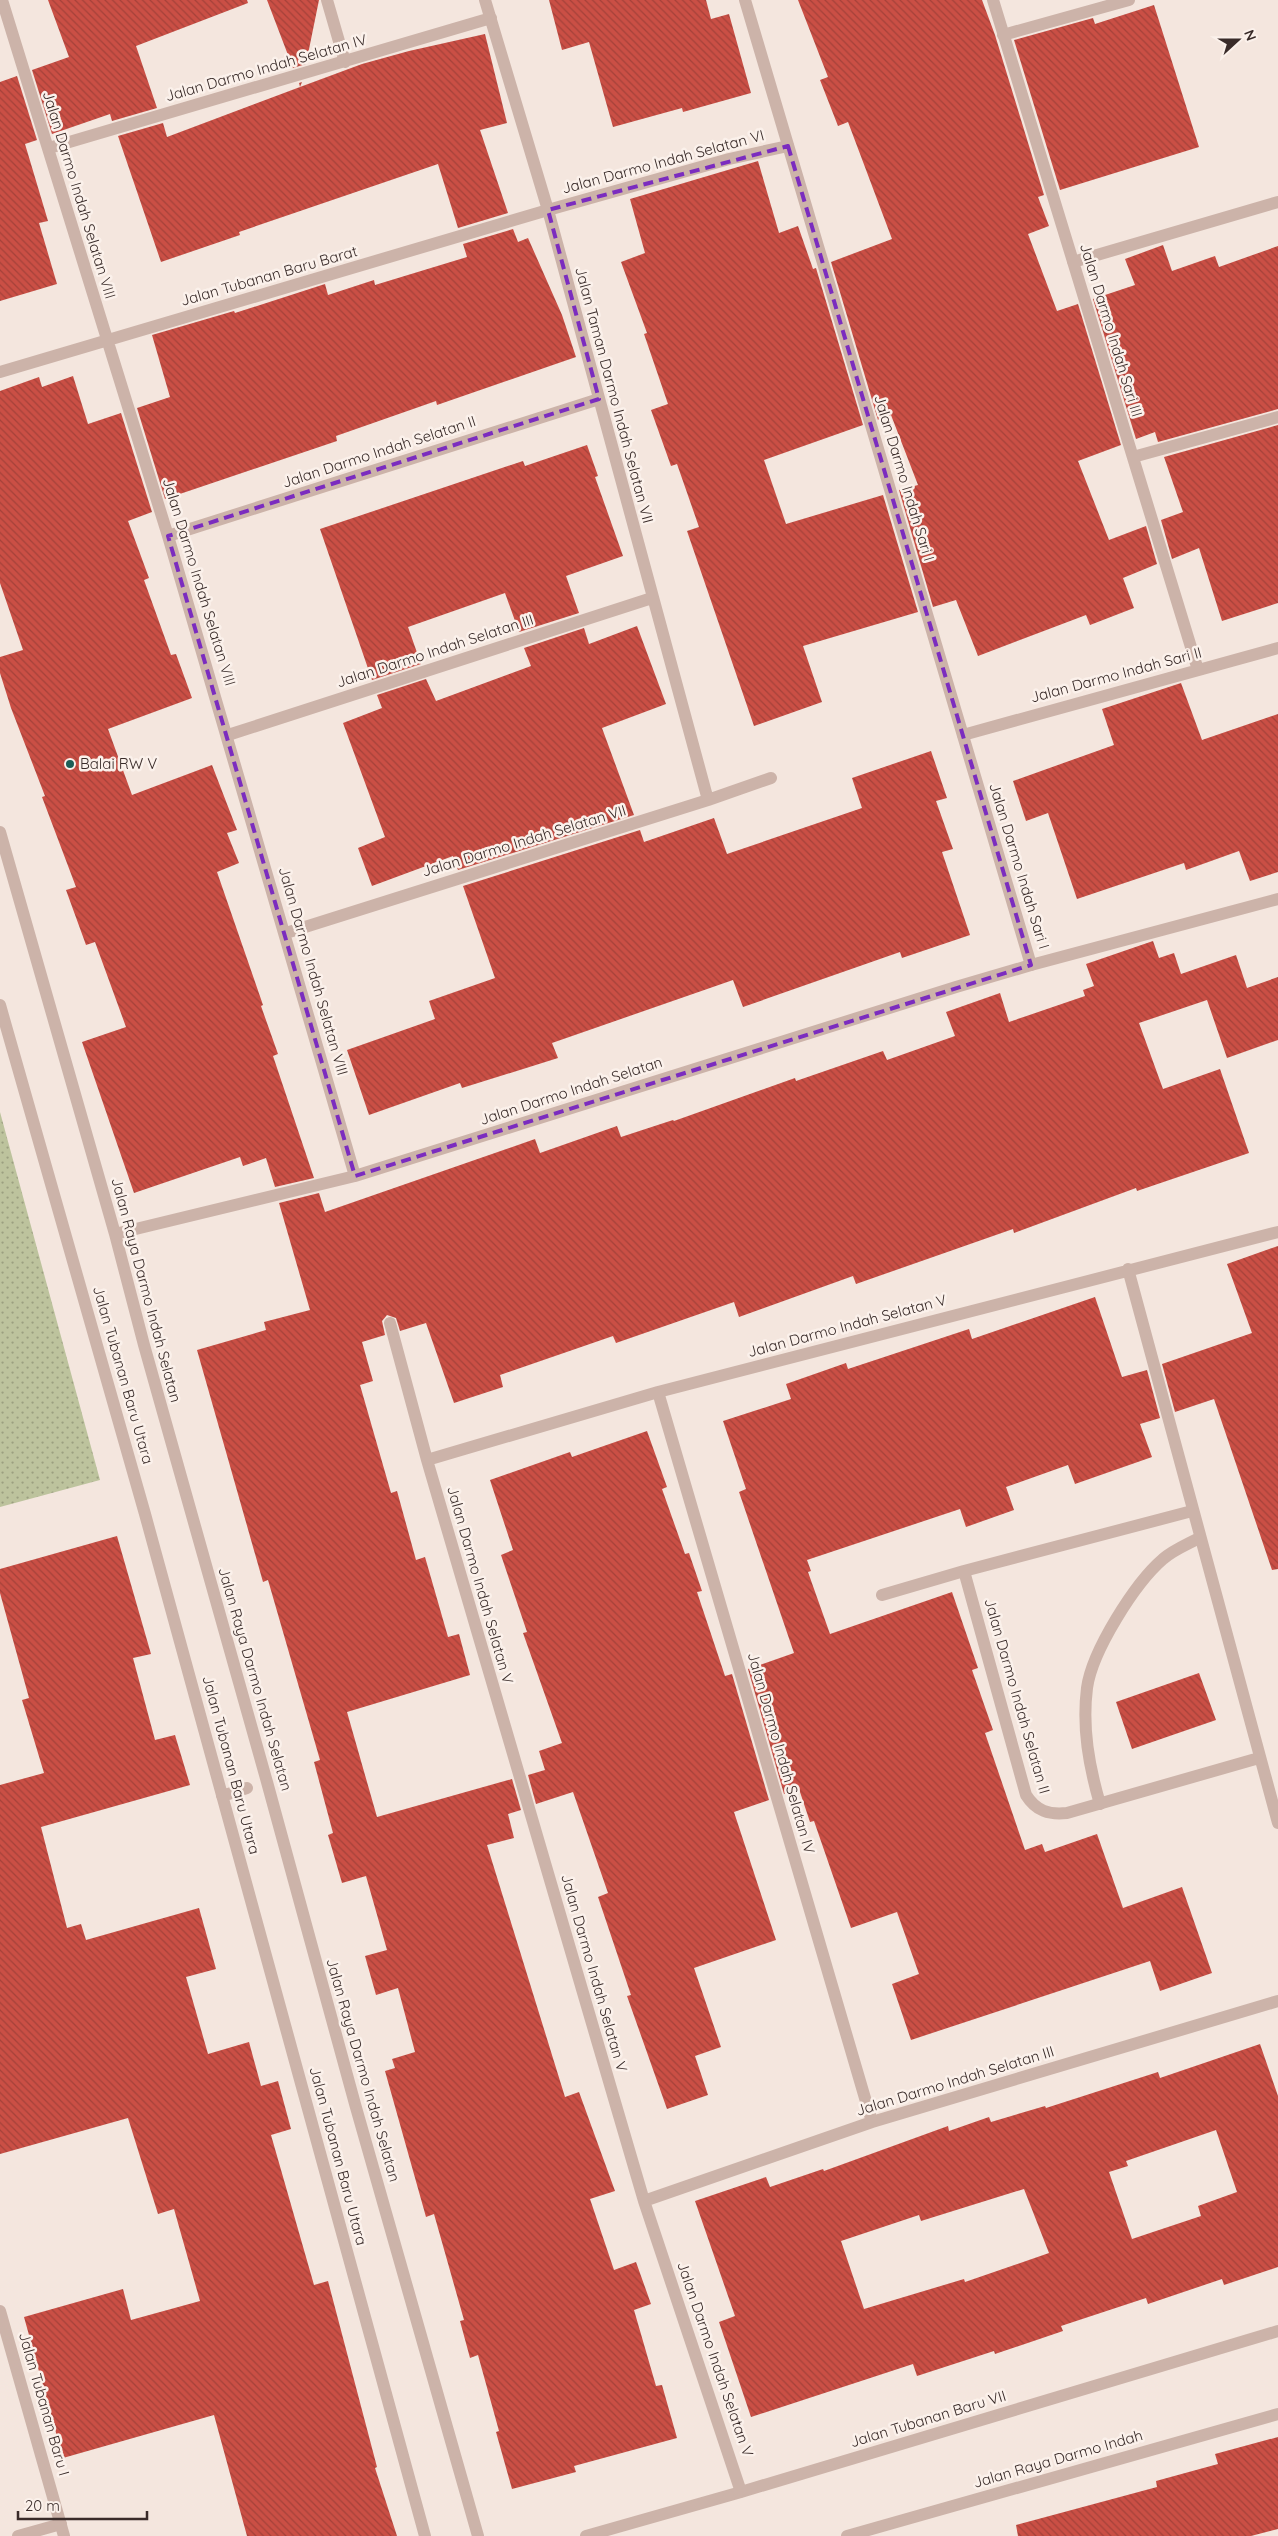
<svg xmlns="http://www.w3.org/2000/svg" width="1278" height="2536" viewBox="0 0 1278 2536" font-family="Quicksand,sans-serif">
<defs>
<pattern id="green-dots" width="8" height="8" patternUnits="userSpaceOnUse" patternTransform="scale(1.25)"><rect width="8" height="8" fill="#bdc39d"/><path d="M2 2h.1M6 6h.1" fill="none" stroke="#9b9f80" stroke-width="1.8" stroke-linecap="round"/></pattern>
<pattern id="building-back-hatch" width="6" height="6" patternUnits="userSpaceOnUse" patternTransform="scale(1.25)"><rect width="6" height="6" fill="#ca4f45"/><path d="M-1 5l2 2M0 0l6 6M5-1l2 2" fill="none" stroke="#a5423a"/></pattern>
</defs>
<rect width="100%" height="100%" fill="#f4e6de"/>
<path fill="url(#green-dots)" d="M0,1112l100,368 -100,27z"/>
<path fill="url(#building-back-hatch)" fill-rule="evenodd" d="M48,0h199l1,3 -112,43 21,62 -45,13 -2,-7 -58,20 -20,-64 37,-13z
M267,0h52l-13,64 -13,4z
M549,0h157l5,19 18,-5 22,79 -68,19 -1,-4 -69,19 -24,-85 -27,8z
M798,0h184l13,35 49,160 -6,2 11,29 -21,8 29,77 21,-7 43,141 -43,16 31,79 37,-14 11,38 -34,14 11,30 -44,17 -4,-10 -108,41 -22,-56 -23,7 -34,-117 19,-5 -27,-70 -13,5 -47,-158 61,-23 -44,-117 -10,4 -18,-46 8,-3z
M1154,5l45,142 -139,43 -46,-150 79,-22 2,6z
M485,34l22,89 -27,7 28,83 -50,15 -20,-64 -199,68 1,3 -79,27 -43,-126 45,-13 4,14 133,-50 -1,-4 3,-1 -2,5 62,-23 47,-13z
M17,76l20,64 -12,4 23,77 -9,2 18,61 -57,17v-219z
M758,161l21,72 19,-7 15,43 3,-1 47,157 -99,35 22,64 97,-29 35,117 -115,34 19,56 -68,24 -67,-195 12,-4 -22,-63 -6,2 -20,-56 17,-6 -24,-70 3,-1 -26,-71 24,-9 -15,-54z
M513,229l5,13 10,-4 34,77 14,42 -139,48 -1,-4 -100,35 1,5 -172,58 -28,-91 33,-11 -18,-62 82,-24 1,2 90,-29 3,11 46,-15 1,5 92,-28 -4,-13z
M1163,245l9,26 43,-15 4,11 59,-21v163l-120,33 -3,-10 -19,7 -43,-140 42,-14 -10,-26z
M73,376l15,48 33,-11 31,99 -24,9 21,57 -5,2 27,75 5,-1 16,44 -84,31 24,66 80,-30 25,65 -10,3 12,30 -22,9 46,133 -2,1 17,48 -5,2 41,122 -39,9 -9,-29 -23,8 -3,-9 -106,36 -52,-151 44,-15 -31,-85 -9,3 -20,-55 10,-3 -34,-90 3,-1 -34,-88 -11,-35v-16l23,-7 -23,-67v-192l39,-14 3,10z
M1278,425v178l-56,18 -23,-73 -27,11 -11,-39 22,-8 -19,-55z
M587,445l11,31 -3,1 28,79 -57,20 13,37 -60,19 -14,-39 -97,34 13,37 -49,16 -52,-151 203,-68 2,5z
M637,626l29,78 -64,24 32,87 -176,55 -5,-14 -81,30 -14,-38 27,-11 -42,-114 39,-15 -5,-13 49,-16 10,22 95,-35 -7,-18 60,-20 5,16z
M1181,683l21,57 76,-26v158l-28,9 -11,-30 -53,19 -2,-7 -107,36 -29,-86 -22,8 -13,-40 101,-36 -12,-36z
M931,751l16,47 -11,3 17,48 -11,3 28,83 -68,23 -2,-6 -157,55 -10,-27 -181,63 6,15 -96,30 -2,-5 -91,32 -22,-65 88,-31 -6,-18 66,-23 -32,-92 177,-56 4,12 70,-24 13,36 135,-46 -10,-30z
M1153,941l6,17 15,-5 7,21 55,-19 11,33 31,-11v63l-51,18 -20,-58 -68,23 24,66 57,-20 29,84 -112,38 -1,-3 -122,45 -1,-4 -157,55 -3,-8 -114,41 -5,-15 -118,41 -3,-7 -113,39 3,12 -49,16 -28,-80 -26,8 -4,-13 -9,-3 -5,6 3,14 -23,7 11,39 -13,4 31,108 6,-2 19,69 9,-3 23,80 11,-3 11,41 -123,37 30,105 135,-38 9,31 -13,4 6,24 -27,7 78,252 14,-5 36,99 -25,8 24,71 22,-8 15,42 -17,6 22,76 6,-1 15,53 -103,28 2,6 -64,17 -16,-57 3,-1 -21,-76 -8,3 -10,-37 4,-1 -30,-106 -8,3 -41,-146 10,-3 -3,-9 23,-7 -17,-64 -22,7 -11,-39 22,-6 -21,-74 -24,7 -14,-48 5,-2 -19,-71 6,-2 -52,-180 -5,2 -66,-232 69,-20 -2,-8 46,-12 -31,-107 40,-10 6,19 210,-73 5,14 77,-27 4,11 52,-17 1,1 121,-43 1,3 87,-30 4,9 68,-24 -9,-24 54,-19 9,29 76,-26 -2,-6 11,-4 -8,-22z
M1278,1246v323l-6,1 -58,-171 -39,13 -13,-48 90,-31 -25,-69z
M1095,1297l27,80 25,-7 13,48 -20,6 12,33 -77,27 -7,-19 -62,22 8,23 -48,17 -6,-18 -153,51 4,11 -3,1 22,62 122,-42 26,76 -6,2 21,60 -8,3 40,117 17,-6 3,8 52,-18 26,74 59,-21 30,86 -52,18 -10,-30 -239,79 -19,-56 27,-10 -22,-62 -46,16 -37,-107 -4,1 -11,-33 -15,5 -36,-125 46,-16 -55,-161 7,-3 -23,-68 68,-22 -5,-15 60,-21 2,6 121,-40 3,10z
M647,1431l20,56 -5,2 23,65 4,-1 13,38 -5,1 28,84 7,-2 37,126 -35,12 42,128 -82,28 27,79 -26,9 13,39 -41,14 -40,-113 4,-1 -33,-98 10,-4 -35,-101 -37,12 -8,-29 17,-5 -6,-19 23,-8 -39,-110 4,-1 -26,-77 12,-5 -23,-70 80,-28 2,5z
M117,1536l34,118 -18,4 22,82 20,-5 15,50 -149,42 26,101 14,-4 5,16 113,-32 17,61 -30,8 22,77 41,-12 12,44 17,-5 13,48 -20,6 43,150 14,-4 49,186 -2,1 22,68h-150l-33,-121 -151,43 -39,-141 99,-28 8,31 69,-19 -26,-92 -16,5 -30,-96 -128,36v-369l44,-12 -22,-73 7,-2 -29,-105v-24z
M1199,1673l17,47 -84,29 -16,-47z
M1260,2044l18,52v171l-54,18 -2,-6 -74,25 -2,-6 -85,28 2,5 -68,23 -1,-3 -77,25 -4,-12 -162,53 -32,-95 16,-6 -40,-115 71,-24 4,10 53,-18 1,2 124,-45 1,5 40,-14 2,5 54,-16 1,2 112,-36 2,6zM1216,2130l21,62 -39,14 3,10 -69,23 -23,-67 19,-6 -2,-5zM1024,2189l25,64 -84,29 -1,-3 -100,30 -23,-68 78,-26 2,6z
M1278,2437v92l-27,7h-233l-2,-11 141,-38 -1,-6 62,-17 -3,-10z"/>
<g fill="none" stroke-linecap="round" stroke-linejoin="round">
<path stroke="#ccb3a9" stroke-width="12" d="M1100,1804c-11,-38 -18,-76 -13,-116 5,-37 48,-105 76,-129 10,-9 25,-15 36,-21
M18,2536l43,-12"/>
<path stroke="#ccb3a9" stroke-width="12" d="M2,0l166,536 187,640
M327,0l18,62
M485,0l63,210 160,590
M993,0l205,670
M1003,35l126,-35
M49,148l442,-130
M1073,262l205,-60
M0,372l548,-162 181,-51 59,-13
M1133,457l145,-40
M168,536l431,-137
M228,735l424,-137
M963,735l315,-87
M0,832l115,402 29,111 123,437 88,322 123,432
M286,933l422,-133 63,-22
M0,1005l145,509 280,1022
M115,1234l240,-58 601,-189 75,-22
M1128,1269l150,554
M390,1323l37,137 217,741 97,291
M658,1392l214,730
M427,1460l231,-68 620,-160
M1192,1511l-228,60 62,224c10,16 23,20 41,18l192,-55
M882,1595l82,-24
M222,1796l25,-8
M644,2201l228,-79 406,-121
M0,2311l64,225
M586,2536l155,-44 537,-161
M847,2536l431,-122"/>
<path stroke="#ccb3a9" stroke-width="12" d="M745,0l286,965 247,-66"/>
</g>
<path fill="none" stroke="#7b2cbf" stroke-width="4" stroke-dasharray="10 6" stroke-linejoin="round" d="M788,146l243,819 -676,211 -187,-640 431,-137 -51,-189z"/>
<circle fill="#1d5d56" stroke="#fbf1eb" stroke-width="2" cx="70" cy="764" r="5"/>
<g text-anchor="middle" stroke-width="5" stroke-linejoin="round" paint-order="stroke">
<g font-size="15" fill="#392b29" stroke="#fbf1eb">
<text transform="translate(266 68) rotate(-16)" y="5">Jalan Darmo Indah Selatan IV</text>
<text transform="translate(663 162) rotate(-15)" y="5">Jalan Darmo Indah Selatan VI</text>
<text transform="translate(79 195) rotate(73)" y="5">Jalan Darmo Indah Selatan VIII</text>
<text transform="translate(269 276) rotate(-16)" y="5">Jalan Tubanan Baru Barat</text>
<text transform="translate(1111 330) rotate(73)" y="5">Jalan Darmo Indah Sari III</text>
<text transform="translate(614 395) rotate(75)" y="5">Jalan Taman Darmo Indah Selatan VII</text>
<text transform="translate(379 452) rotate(-18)" y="5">Jalan Darmo Indah Selatan II</text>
<text transform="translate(904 478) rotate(73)" y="5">Jalan Darmo Indah Sari I</text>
<text transform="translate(199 582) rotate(73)" y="5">Jalan Darmo Indah Selatan VIII</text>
<text transform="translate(435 651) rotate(-18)" y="5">Jalan Darmo Indah Selatan III</text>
<text transform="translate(1116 675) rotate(-15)" y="5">Jalan Darmo Indah Sari II</text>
<text transform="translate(524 841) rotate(-17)" y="5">Jalan Darmo Indah Selatan VII</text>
<text transform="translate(1019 866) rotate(73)" y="5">Jalan Darmo Indah Sari I</text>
<text transform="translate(313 971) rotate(74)" y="5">Jalan Darmo Indah Selatan VIII</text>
<text transform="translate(571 1091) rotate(-18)" y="5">Jalan Darmo Indah Selatan</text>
<text transform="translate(146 1290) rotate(75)" y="5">Jalan Raya Darmo Indah Selatan</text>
<text transform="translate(847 1326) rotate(-15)" y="5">Jalan Darmo Indah Selatan V</text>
<text transform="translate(123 1375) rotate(74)" y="5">Jalan Tubanan Baru Utara</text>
<text transform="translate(480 1585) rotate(74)" y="5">Jalan Darmo Indah Selatan V</text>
<text transform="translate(255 1679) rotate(74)" y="5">Jalan Raya Darmo Indah Selatan</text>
<text transform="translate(1017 1696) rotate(74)" y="5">Jalan Darmo Indah Selatan II</text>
<text transform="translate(781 1753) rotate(74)" y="5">Jalan Darmo Indah Selatan IV</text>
<text transform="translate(231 1765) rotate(75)" y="5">Jalan Tubanan Baru Utara</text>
<text transform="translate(594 1973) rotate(74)" y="5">Jalan Darmo Indah Selatan V</text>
<text transform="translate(363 2070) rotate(74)" y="5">Jalan Raya Darmo Indah Selatan</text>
<text transform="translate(955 2081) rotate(-17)" y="5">Jalan Darmo Indah Selatan III</text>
<text transform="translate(338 2156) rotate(75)" y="5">Jalan Tubanan Baru Utara</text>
<text transform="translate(715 2359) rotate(71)" y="5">Jalan Darmo Indah Selatan V</text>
<text transform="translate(44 2404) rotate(74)" y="5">Jalan Tubanan Baru I</text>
<text transform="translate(928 2419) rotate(-17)" y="5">Jalan Tubanan Baru VII</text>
<text transform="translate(1058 2459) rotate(-16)" y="5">Jalan Raya Darmo Indah</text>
</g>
<g font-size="15" fill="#392b29" stroke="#fbf1eb" text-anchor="start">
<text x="80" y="769">Balai RW V</text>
</g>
</g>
<g transform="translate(1238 40) rotate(69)" stroke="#fbf1eb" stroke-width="4" paint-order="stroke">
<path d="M0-4L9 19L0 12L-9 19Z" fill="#392b29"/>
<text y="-8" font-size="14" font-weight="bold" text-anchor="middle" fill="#392b29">N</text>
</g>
<path d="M18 2511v8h129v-8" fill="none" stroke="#392b29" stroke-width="2.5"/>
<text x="25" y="2511" font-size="15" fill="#392b29" stroke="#fbf1eb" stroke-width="4" paint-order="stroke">20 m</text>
</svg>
